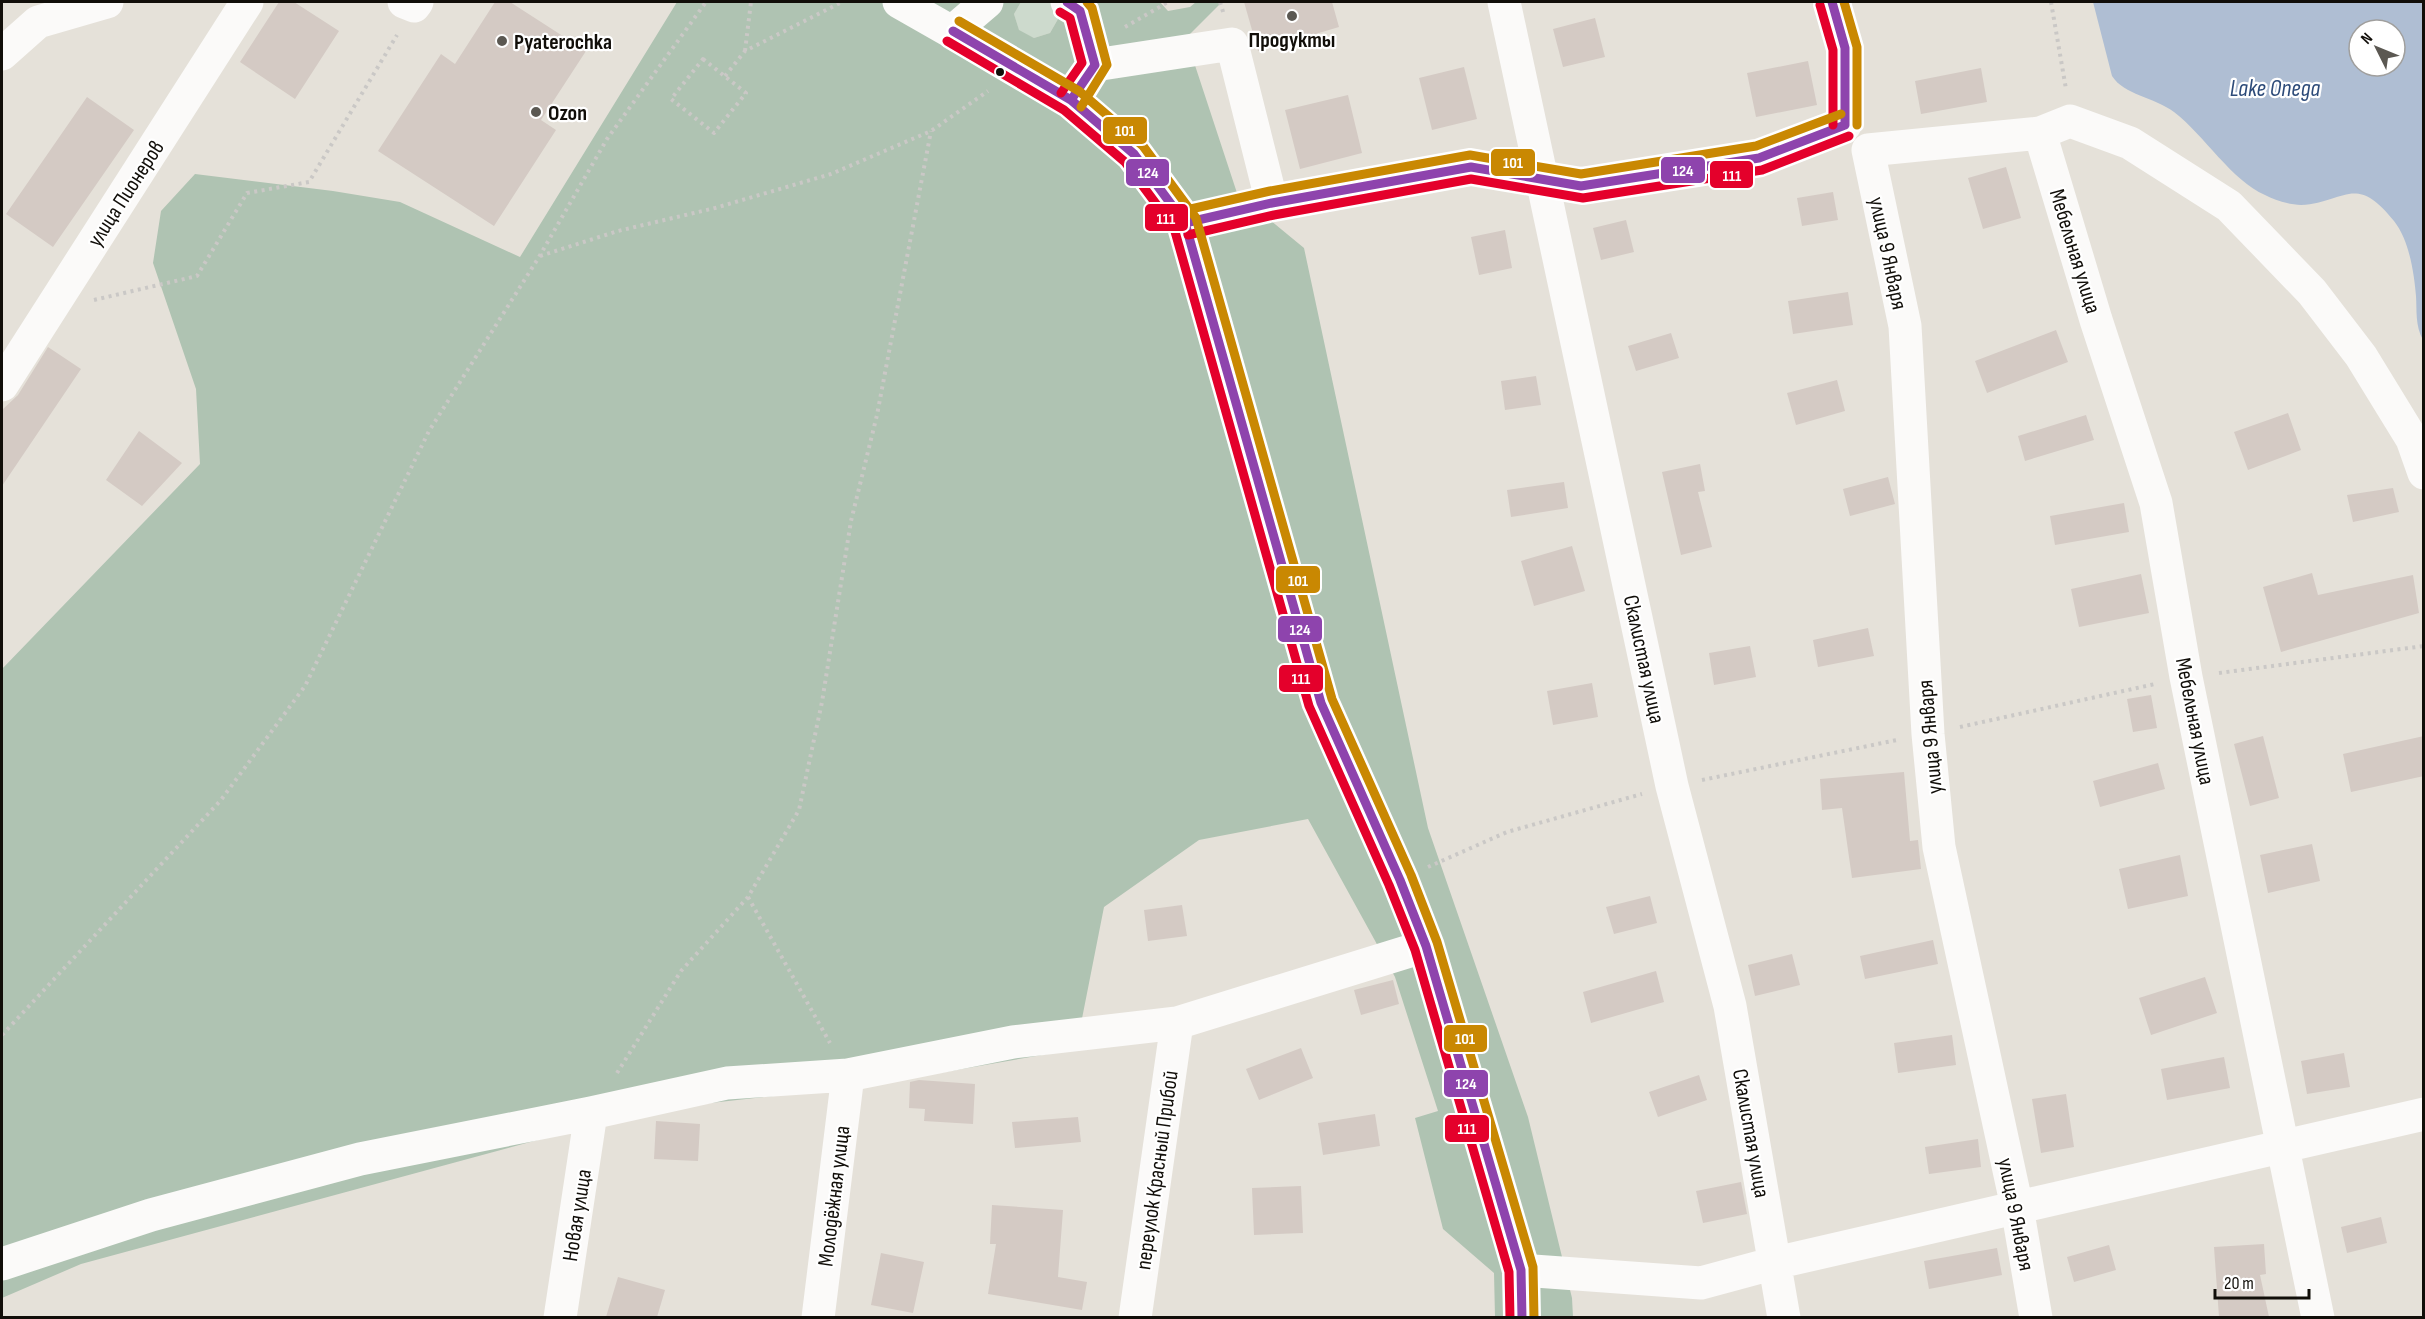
<svg xmlns="http://www.w3.org/2000/svg" width="2425" height="1319" viewBox="0 0 2425 1319" font-family="'Sofia Sans Condensed',sans-serif">
<rect width="100%" height="100%" fill="#e5e1d9"/>
<path fill="#cddacd" d="M1021,2h32l5,17 -8,14 -16,5 -15,-7 -5,-17z"/>
<path fill="#afc3b2" d="M677,2h344l-7,12 5,16 15,8 16,-5 8,-14 -7,-17h109l8,9 22,-4 6,-5h26l-36,36 51,155 67,55 124,580 100,289 44,181 1,19h-78l-1,-44 -51,-44 -28,-111 23,-7 -43,-134 -87,-158 -109,21 -95,67 -28,142 -206,36 -222,25 -567,154 -79,34v-629l198,-205 -4,-75 -43,-126 8,-52 34,-37 138,17 67,11 120,55z"/>
<path fill="#afbed3" fill-rule="evenodd" d="M2093,2h330v338c-8,-15 -6,-29 -7,-44 -2,-24 -7,-56 -22,-75 -39,-49 -49,-18 -93,-16 -11,0 -26,-5 -36,-10 -33,-14 -61,-60 -91,-83 -20,-15 -50,-17 -62,-36zM2359,30h36v36h-36z"/>
<path fill="#d4cac4" d="M279,2h15l45,29 -44,68 -55,-37z
M495,2h15l76,49 -45,69 15,10 -62,96 -116,-75 63,-97 14,10z
M1244,2h88l7,25 -81,24z
M1595,18l10,39 -42,10 -10,-38z
M1808,61l9,44 -61,12 -9,-44z
M1464,67l13,52 -45,11 -13,-52z
M1981,68l6,34 -66,12 -6,-33z
M1348,95l14,58 -62,16 -15,-59z
M87,97l47,33 -81,117 -47,-33z
M2006,167l15,51 -38,11 -15,-51z
M1833,192l5,28 -36,6 -5,-28z
M1626,220l8,32 -33,8 -8,-32z
M1505,230l7,38 -33,7 -8,-38z
M1848,292l5,33 -60,9 -5,-33z
M2056,330l12,32 -81,31 -12,-32z
M1671,333l8,25 -43,13 -8,-25z
M48,347l33,22 -79,117v-76l16,-15z
M1536,376l5,29 -36,5 -4,-29z
M1837,380l8,31 -49,14 -9,-32z
M2288,413l13,37 -53,20 -14,-38z
M2086,415l8,25 -69,21 -7,-25z
M139,431l43,32 -40,43 -36,-26z
M1700,464l5,27 -7,1 14,55 -31,8 -19,-83z
M1888,477l7,27 -45,12 -7,-27z
M1564,482l4,26 -57,9 -4,-27z
M2393,488l6,24 -46,10 -6,-27z
M2124,503l5,29 -74,13 -5,-29z
M1572,546l13,45 -51,15 -13,-45z
M2312,573l6,22 95,-20 6,38 -138,39 -18,-65z
M2141,574l8,39 -70,14 -8,-38z
M1868,628l6,28 -56,11 -5,-27z
M1750,646l6,31 -42,8 -5,-32z
M1592,683l6,34 -45,8 -6,-34z
M2151,695l6,33 -24,4 -6,-33z
M2263,736l16,62 -29,8 -16,-62z
M2424,736v40l-73,16 -8,-38z
M2158,763l7,26 -65,18 -7,-26z
M1904,772l6,69 8,-1 3,29 -69,9 -10,-70 -20,2 -2,-31z
M2312,844l8,37 -52,12 -8,-38z
M2180,855l8,41 -60,13 -9,-40z
M1650,896l7,27 -43,11 -8,-27z
M1182,905l5,31 -39,5 -4,-31z
M1933,940l5,24 -73,15 -5,-23z
M1792,954l8,31 -45,11 -7,-31z
M1656,971l8,31 -73,21 -8,-31z
M2205,977l12,36 -66,22 -12,-37z
M1393,980l6,24 -38,11 -7,-25z
M1952,1035l4,30 -58,8 -4,-30z
M1301,1048l12,30 -54,22 -13,-31z
M2344,1053l6,34 -43,7 -6,-33z
M2224,1057l6,31 -63,12 -6,-31z
M1699,1075l8,25 -49,17 -9,-25z
M919,1080l56,4 -2,40 -49,-3 1,-12 -16,-1 1,-26z
M2066,1094l8,53 -33,6 -9,-54z
M1375,1114l5,32 -57,9 -5,-32z
M1078,1117l3,25 -66,6 -3,-26z
M656,1121l44,3 -2,37 -44,-2z
M1978,1139l3,28 -52,7 -4,-27z
M1741,1182l6,32 -44,9 -7,-32z
M1301,1186l2,47 -49,2 -2,-47z
M992,1205l71,5 -5,67 29,5 -5,28 -94,-16 8,-50h-6z
M2381,1217l6,26 -40,10 -6,-26z
M2264,1244l2,30 -6,1 9,42h-50l-5,-70z
M2109,1245l7,25 -42,12 -7,-25z
M1997,1248l5,27 -73,14 -5,-28z
M881,1253l43,9 -11,51 -42,-8z
M618,1277l47,13 -8,27h-51z"/>
<g fill="none" stroke-linecap="round" stroke-linejoin="round">
<path stroke="#cac8c6" stroke-width="4" stroke-dasharray="3 4.5" stroke-linecap="butt" d="M1220,2l4,13
M2051,2l15,87
M1125,27l43,-25
M745,51l6,-49
M703,59l43,34 -32,40 -43,-34z
M725,76l20,-25 97,-49
M540,256l78,-25 97,-23 116,-34 100,-43 57,-40
M94,300l103,-24 50,-83 62,-11 88,-147
M2219,673l205,-27
M1960,727l195,-43
M1702,780l195,-40
M1428,867l79,-35 135,-38
M748,897l82,146
M2,1035l219,-235 84,-114 124,-255 110,-174 68,-118 99,-137
M617,1073l64,-102 67,-74 51,-87 23,-108 29,-181 26,-106 54,-284"/>
<path stroke="#fbfaf9" stroke-width="33" d="M404,2l10,4 3,-4
M899,2l172,98 63,54 51,69 87,-20 199,-36 110,19 178,-28 86,-33
M1067,2l13,9 15,54
M1504,2l168,784 58,220 54,312
M1832,2l13,46v77
M953,31l34,-29
M2,54l36,-32 69,-20
M1071,100l24,-35 137,-21 40,159
M2040,133l56,187 60,183 30,174 132,641
M1868,150l37,176 23,408 11,113 78,360 19,111
M1868,150l172,-17 30,-12 60,22 99,63 83,86 49,64 51,83 12,34
M2,385l245,-383
M2,1264l149,-49 209,-56 231,-46 136,-30 121,-8 165,-33 164,-19 249,-77
M1521,1270l180,13 74,-20 649,-149
M560,1318l31,-205
M818,1318l30,-243
M1135,1318l42,-295"/>
<path stroke="#c6c0bd" stroke-width="33" d="M1185,223l136,480 79,177 26,66 95,324 1,48"/>
<g stroke="#fff" stroke-width="14">
<path id="bus-1" d="M1067,2l13,9 15,54 -24,35
M1832,2l13,46v77
M953,31l118,69 63,54 51,69 136,480 79,177 26,66 95,324 1,48
M1185,223l87,-20 199,-36 110,19 178,-28 86,-33"/>
</g>
<g stroke="#fff" stroke-width="14">
<path id="bus-2" d="M1820,5l13,45v75
M1060,12l10,6 12,45 -21,30
M947,41l117,69 61,52 49,66 135,478 80,179 26,65 94,322 1,46
M1188,235l86,-20 197,-36 112,19 179,-28 87,-34"/>
</g>
<g stroke="#fff" stroke-width="14">
<path id="bus-3" d="M1844,2l13,45v78
M959,21l120,70 64,55 53,72 136,481 79,176 26,67 96,325 1,51
M1081,107l26,-42 -15,-57 -5,-6
M1182,211l88,-20 200,-36 111,19 175,-28 85,-32"/>
</g>
<use href="#bus-1" stroke="#8e44ad" stroke-width="9"/>
<use href="#bus-2" stroke="#e4002b" stroke-width="9"/>
<use href="#bus-3" stroke="#c98802" stroke-width="9"/>
</g>
<g fill="#5b5852" stroke="#fff" stroke-width="2">
<circle cx="1292" cy="16" r="6"/>
<circle cx="502" cy="41" r="6"/>
<circle cx="536" cy="112" r="6"/>
</g>
<circle fill="#110e09" stroke="#fff" stroke-width="2" cx="1000" cy="72" r="5"/>
<g text-anchor="middle" stroke-width="4.5" stroke-linejoin="round" paint-order="stroke">
<g font-size="22" font-weight="bold" fill="#110e09" stroke="#fff" text-anchor="start">
<text x="1292" y="47" text-anchor="middle">Продукты</text>
<text x="514" y="49">Pyaterochka</text>
<text x="548" y="120">Ozon</text>
</g>
<g font-size="22" fill="#110e09" stroke="#fff">
<text transform="translate(125 193) rotate(-57)" y="8">улица Пионеров</text>
<text transform="translate(2076 251) rotate(73)" y="8">Мебельная улица</text>
<text transform="translate(1889 253) rotate(78)" y="8">улица 9 Января</text>
<text transform="translate(1645 659) rotate(78)" y="8">Скалистая улица</text>
<text transform="translate(2196 721) rotate(79)" y="8">Мебельная улица</text>
<text transform="translate(1929 737) rotate(-95)" y="8">улица 9 Января</text>
<text transform="translate(1752 1133) rotate(80)" y="8">Скалистая улица</text>
<text transform="translate(1156 1170) rotate(-82)" y="8">переулок Красный Прибой</text>
<text transform="translate(833 1196) rotate(-83)" y="8">Молодёжная улица</text>
<text transform="translate(2017 1214) rotate(79)" y="8">улица 9 Января</text>
<text transform="translate(576 1215) rotate(-81)" y="8">Новая улица</text>
</g>
<g font-size="24" font-style="italic" fill="#2d4b79" stroke="#fff">
<text x="2275" y="96">Lake Onega</text>
</g>
</g>
<g stroke="#fff" stroke-width="2">
<rect x="1102" y="116" width="46" height="29" rx="6" fill="#c98802"/>
<rect x="1490" y="148" width="46" height="29" rx="6" fill="#c98802"/>
<rect x="1660" y="156" width="46" height="28" rx="6" fill="#8e44ad"/>
<rect x="1125" y="158" width="45" height="29" rx="6" fill="#8e44ad"/>
<rect x="1709" y="160" width="45" height="29" rx="6" fill="#e4002b"/>
<rect x="1144" y="203" width="45" height="29" rx="6" fill="#e4002b"/>
<rect x="1275" y="565" width="46" height="29" rx="6" fill="#c98802"/>
<rect x="1277" y="615" width="46" height="28" rx="6" fill="#8e44ad"/>
<rect x="1278" y="664" width="46" height="29" rx="6" fill="#e4002b"/>
<rect x="1443" y="1024" width="45" height="29" rx="6" fill="#c98802"/>
<rect x="1443" y="1069" width="46" height="29" rx="6" fill="#8e44ad"/>
<rect x="1444" y="1114" width="46" height="29" rx="6" fill="#e4002b"/>
</g>
<g font-size="16" text-anchor="middle" font-weight="bold" fill="#fff">
<text x="1125" y="136">101</text>
<text x="1513" y="168">101</text>
<text x="1683" y="176">124</text>
<text x="1148" y="178">124</text>
<text x="1732" y="181">111</text>
<text x="1166" y="224">111</text>
<text x="1298" y="586">101</text>
<text x="1300" y="635">124</text>
<text x="1301" y="684">111</text>
<text x="1465" y="1044">101</text>
<text x="1466" y="1089">124</text>
<text x="1467" y="1134">111</text>
</g>
<rect width="2425" height="1319" fill="none" stroke="#110e09" stroke-width="6"/>
<g transform="translate(2377 48) rotate(313)"><circle r="28" fill="#ffffff" stroke="#a09f9d" stroke-width="1.5"/>
<path d="M0-4.5L10 22L0 15L-10 22Z" fill="#5b5852"/>
<text y="-9" font-size="16" font-weight="bold" text-anchor="middle" fill="#110e09">N</text>
</g>
<path d="M2215 1289v9h94v-9" fill="none" stroke="#110e09" stroke-width="3"/>
<text x="2224" y="1289" font-size="18" fill="#110e09" stroke="#ffffff" stroke-width="4.5" paint-order="stroke">20 m</text>
</svg>
